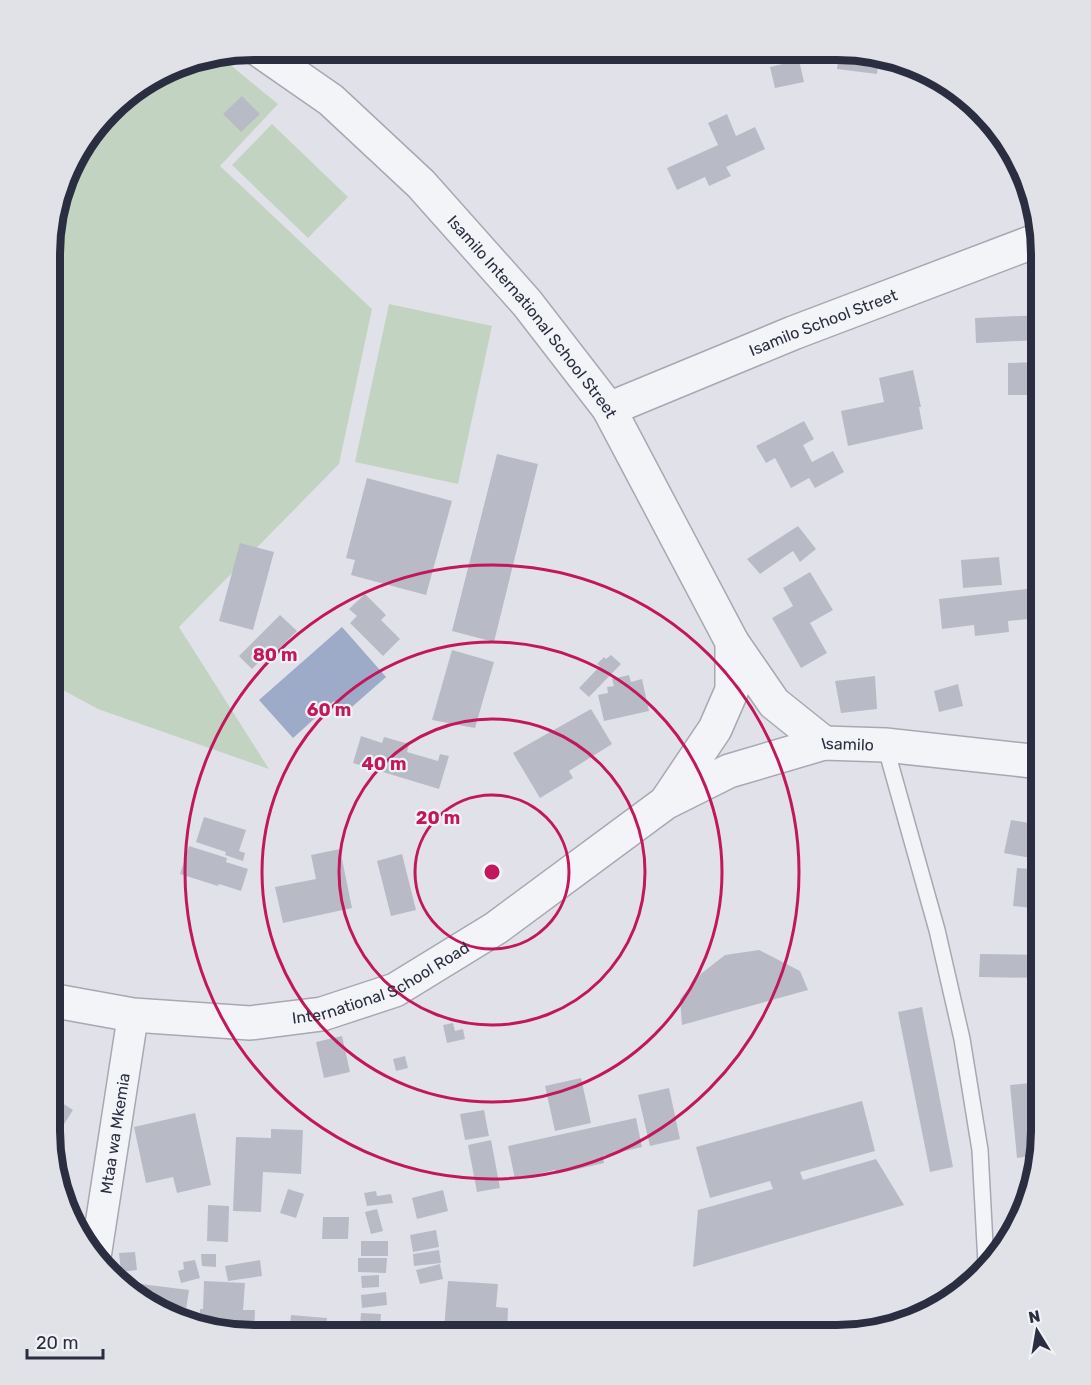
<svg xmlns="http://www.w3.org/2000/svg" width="1091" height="1385" viewBox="0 0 1091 1385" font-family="Rubik,sans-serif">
<rect width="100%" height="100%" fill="#e1e2e9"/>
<path fill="#c3d3c2" d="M218,55l60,49 -58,62 152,143 -33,155 -160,163 90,142 -171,-60 -48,-26 1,-456 26,-75 42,-52 69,-40z
M272,124l76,73 -40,41 -76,-73z
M389,304l103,22 -34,158 -103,-22z"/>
<path fill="#9daac8" d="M342,627l44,50 -41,36 -11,-12 -41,37 -34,-38z"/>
<path fill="#b8bbc6" d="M839,51h25l15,6 -2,17 -40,-5z
M799,60l5,22 -29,6 -5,-21z
M242,96l18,18 -19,18 -18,-18z
M727,114l9,22 19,-9 10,22 -39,18 5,9 -22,10 -4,-9 -28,13 -10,-22 51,-23 -10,-22z
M1041,315v25l-65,3 -1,-25z
M1041,362v33h-33v-32z
M913,370l8,37h-2l4,22 -75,17 -7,-35 43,-9 -5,-24z
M804,421l10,18 -11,6 9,17 21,-11 11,21 -29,16 -6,-10 -18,10 -16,-30 -9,5 -10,-17z
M497,454l41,10 -44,178 -42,-11z
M367,478l85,23 -26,94 -75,-20 4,-15 -9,-2z
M798,526l18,23 -16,13 -7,-11 -33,23 -13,-15z
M240,543l34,9 -21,78 -34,-9z
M999,557l3,28 -39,3 -2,-28z
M810,572l23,38 -23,13 17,30 -26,15 -29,-50 21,-12 -10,-18z
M1035,588l3,30 -30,3 1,11 -34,4 -1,-11 -32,4 -3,-30z
M365,594l21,21 -5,5 19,19 -17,17 -33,-33 7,-7 -8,-7z
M280,615l17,16 -19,19 -3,-4 -23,23 -13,-13z
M452,650l42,12 -19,66 -43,-8z
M611,655l10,9 -32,33 -10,-9 21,-22 -3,-2 7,-7 2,2z
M629,675l2,7 11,-3 7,32 -45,10 -6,-26 10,-2 -1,-6 7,-1 -2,-7z
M875,676l2,33 -36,4 -6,-32z
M958,684l5,22 -24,6 -5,-21z
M591,709l21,35 -43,27 4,7 -33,20 -27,-45z
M361,736l21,7 2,-6 25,7 -2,8 31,9 2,-7 9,2 -10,33 -86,-26z
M204,817l42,13 -7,21 6,2 -2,8 -18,-6 1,-3 -30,-10z
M1011,820l30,5v35l-37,-7z
M189,846l38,12 -1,4 22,7 -7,22 -22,-7 -1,2 -38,-12z
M340,849l12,59 -69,15 -8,-36 41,-8 -5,-24z
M402,854l14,56 -25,6 -14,-55z
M1017,868l24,2v39l-28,-3z
M759,950l41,21 8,19 -126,35 -2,-26 22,-26 23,-18z
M980,954l61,1v23l-62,-1z
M922,1007l31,160 -23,5 -32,-160z
M453,1023l2,8 8,-2 2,10 -18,4 -4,-18z
M342,1036l8,36 -26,6 -8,-36z
M405,1056l3,12 -12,3 -3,-12z
M581,1078l10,45 -36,8 -10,-45z
M1041,1082v62l-4,11 -20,3 -7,-73z
M50,1088l12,8 -3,5 14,9 -19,30 -4,-9z
M669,1088l11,51 -30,7 -12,-51z
M862,1101l13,50 -75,21 3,8 73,-21 28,46 -211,62 5,-57 75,-21 -3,-8 -60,17 -14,-51z
M484,1110l5,26 -24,4 -5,-26z
M195,1113l16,72 -34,8 -4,-16 -27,6 -12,-56z
M636,1118l6,29 -39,9 1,7 -48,11 -1,-4 -40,9 -7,-33z
M271,1129l32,1 -2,44 -38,-2 -2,40 -28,-1 3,-74 35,1z
M491,1140l9,48 -23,4 -9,-47z
M288,1189l16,5 -8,24 -16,-5z
M443,1190l5,21 -31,8 -5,-21z
M376,1191l1,5 14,-2 2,9 -26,3 -3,-13z
M208,1205l21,1 -1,36 -21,-1z
M377,1209l6,22 -12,3 -6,-22z
M323,1217h26l-1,22h-26z
M436,1230l3,17 -26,5 -3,-17z
M361,1241h27v15h-27z
M439,1250l2,13 -27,3 -1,-12z
M135,1252l2,18 -16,2 -2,-19z
M201,1254h15v13l-14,-1z
M358,1258h29l-1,15 -28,-1z
M195,1260l5,18 -19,5 -3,-12 6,-2 -1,-7z
M260,1260l2,16 -34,5 -3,-15z
M440,1264l3,15 -23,5 -4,-14z
M379,1275v12l-17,1 -1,-12z
M204,1281l41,2 -2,27h12l-1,25h-14l-53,-18h13v-8h3z
M448,1281l50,3 -2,23 12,1 -1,26 -63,-5z
M125,1282l64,8 -4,26 -44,-15 -16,-17z
M386,1292l1,13 -25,3 -1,-13z
M361,1313l20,1 -1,14 -20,-1z
M291,1315l36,3 -2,17h-36z"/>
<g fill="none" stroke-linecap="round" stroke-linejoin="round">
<g stroke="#a6a8b3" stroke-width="18">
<path id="service" d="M885,745l52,185 25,109 18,111 6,114"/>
</g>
<g stroke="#a6a8b3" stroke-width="33">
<g id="minor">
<path id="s1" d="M96,1254l37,-239"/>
</g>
</g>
<g stroke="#a6a8b3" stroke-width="36">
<g id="tertiary">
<path id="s2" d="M259,50l72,50 90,84 106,119 82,106 123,233v48l-17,39 -49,73"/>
<path id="s3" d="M609,409l184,-76 245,-93"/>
<path d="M732,642l42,61 50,40"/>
<path id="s4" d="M50,1000l83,15 117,8 72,-9 73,-24 101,-62 169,-125 64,-32 95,-28 61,2 156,17"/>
</g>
</g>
<use href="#service" stroke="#f3f4f7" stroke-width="15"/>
<use href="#minor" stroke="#f3f4f7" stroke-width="30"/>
<use href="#tertiary" stroke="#f3f4f7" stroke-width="33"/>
</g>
<g fill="none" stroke="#c2185b" stroke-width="3">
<circle cx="492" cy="872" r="77"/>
<circle cx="492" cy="872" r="153"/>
<circle cx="492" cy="872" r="230"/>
<circle cx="492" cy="872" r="307"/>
</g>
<g text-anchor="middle" stroke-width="4.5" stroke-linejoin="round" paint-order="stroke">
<g font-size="16" fill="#2a2e40" stroke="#f0f2f6">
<text dy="6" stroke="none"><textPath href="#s2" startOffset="384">Isamilo International School Street</textPath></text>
<text dy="6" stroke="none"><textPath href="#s3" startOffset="231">Isamilo School Street</textPath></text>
<text dy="6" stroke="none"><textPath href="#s4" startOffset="874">Isamilo</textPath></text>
<text dy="6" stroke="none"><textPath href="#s4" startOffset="340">International School Road</textPath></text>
<text dy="6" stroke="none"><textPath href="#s1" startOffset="122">Mtaa wa Mkemia</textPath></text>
</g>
</g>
<path d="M0 0H1091V1385H0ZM254 60H837A194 194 0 0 1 1031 254V1131A194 194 0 0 1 837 1325H254A194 194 0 0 1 60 1131V254A194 194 0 0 1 254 60Z" fill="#e0e2e7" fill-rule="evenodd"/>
<path fill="none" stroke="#2a2e40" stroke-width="8" d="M254 60H837A194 194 0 0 1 1031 254V1131A194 194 0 0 1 837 1325H254A194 194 0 0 1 60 1131V254A194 194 0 0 1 254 60Z"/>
<circle cx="492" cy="872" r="9" fill="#c2185b" stroke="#f0f2f6" stroke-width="3"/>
<g font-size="18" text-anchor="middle" font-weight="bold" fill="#c2185b" stroke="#f0f2f6" stroke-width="4.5" stroke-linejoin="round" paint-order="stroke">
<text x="275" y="661">80 m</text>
<text x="329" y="716">60 m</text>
<text x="384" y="770">40 m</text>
<text x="438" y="824">20 m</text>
</g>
<g transform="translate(1037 1331) rotate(349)" stroke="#f0f2f6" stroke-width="4.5" paint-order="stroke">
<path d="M0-4.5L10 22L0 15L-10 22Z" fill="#2a2e40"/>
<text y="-9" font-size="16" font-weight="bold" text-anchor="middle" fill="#2a2e40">N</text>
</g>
<path d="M27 1349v9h76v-9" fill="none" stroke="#2a2e40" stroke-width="3"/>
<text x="36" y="1349" font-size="18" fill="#2a2e40" stroke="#f0f2f6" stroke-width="4.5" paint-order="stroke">20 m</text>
</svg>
